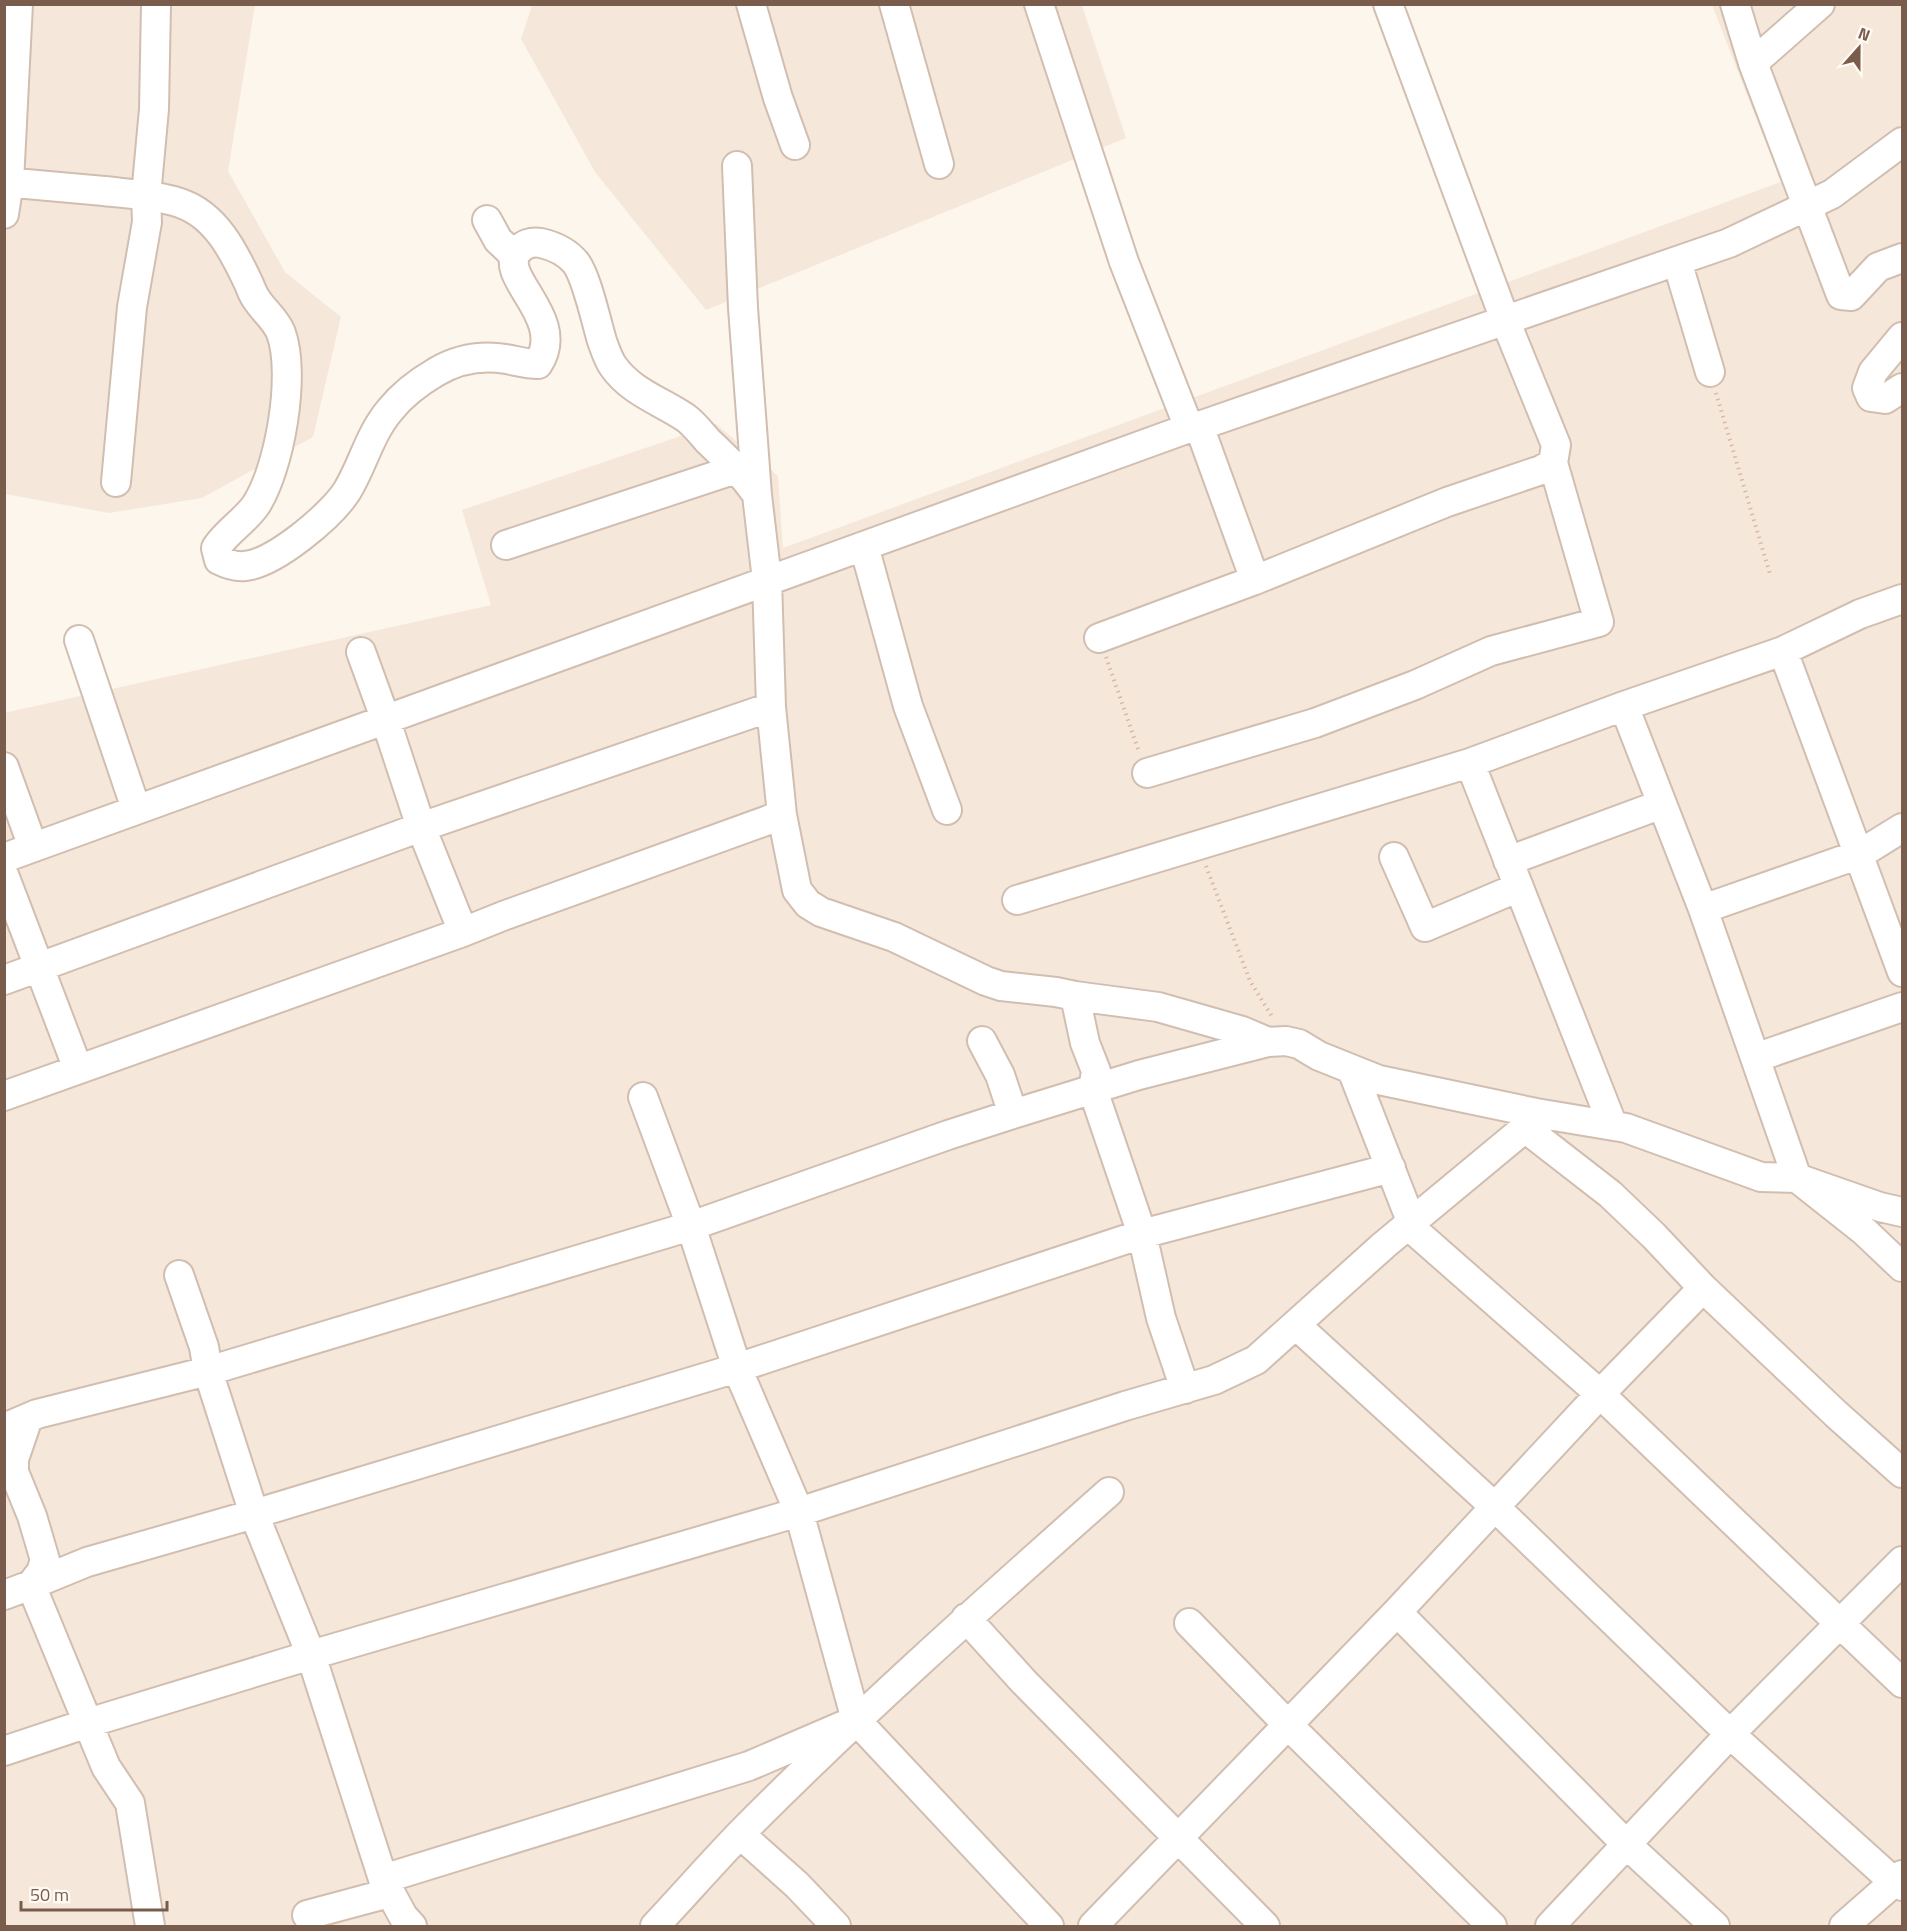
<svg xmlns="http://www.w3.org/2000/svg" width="1907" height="1931" viewBox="0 0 1907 1931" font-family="'Titillium Web',sans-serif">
<rect width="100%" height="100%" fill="#fdf6ec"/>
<path fill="#f5e8da" d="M4,5h251l-27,166 57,101 56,45 -28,120 -111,61 -93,15 -104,-19z
M532,5h550l44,133 -420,172 -111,-138 -74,-133z
M1712,5h190v1921h-1897l-1,-1213 487,-108 -29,-95 254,-86 62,52 5,72 998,-366z"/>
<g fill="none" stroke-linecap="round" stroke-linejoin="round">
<g stroke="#d1beb0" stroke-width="32">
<path id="minor" d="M751,4l27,94 17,47
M894,4l45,160
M1039,4l85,258 65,166
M1735,4l18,59 88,232 10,1 27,-29 24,-9
M1753,63l67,-59
M737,166l6,142 14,187 10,85 4,127 11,108 15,75 11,14 13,8 73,25 92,44 15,5 55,6 19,4 83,11 84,24 26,11 18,-1 13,3 20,12 60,24 157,33 90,15 135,49 36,1 83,29 22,5
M4,182c34,3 67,6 100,9 25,3 52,4 76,12 36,12 54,49 69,81 2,5 4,11 8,16 7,11 19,20 24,33 15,41 -1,135 -25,172 -11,16 -29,26 -40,43l3,12c8,4 17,7 26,6 30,-3 86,-50 102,-75 16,-26 22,-56 43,-81 12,-15 29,-28 46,-38 22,-13 45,-17 70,-13 11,2 21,5 32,5 30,-46 -40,-86 -21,-112 6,-8 15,-11 24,-9 13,3 26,9 35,20 11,15 20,58 26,78 3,8 6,18 11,25 18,26 48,35 73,52 8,6 15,15 22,23 18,17 35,33 49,54
M4,214l5,-32 9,-178
M487,220l11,20 17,16
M1677,261l33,111
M1902,337l-29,35 -6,16 4,9 14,2 17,-11
M1199,426l56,154
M116,482l16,-175 15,-85 -1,-26 8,-87 2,-105
M506,545l230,-76
M864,546l44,160 39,104
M1099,638l156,-58 192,-78 94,-32 12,-7
M79,640l57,169
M1783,651l119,321
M361,652l24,66 36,109 42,105
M1624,706l79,203 94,269 67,53 38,36
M1470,763l143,363
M4,767l29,80
M1147,773l168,-50 100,-38 76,-34 108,-29 -46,-159 3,-18 -51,-125 -117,-316
M1394,857l31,70 94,-40
M4,858l1185,-430 10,-2 530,-183 103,-49 70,-52
M1508,861l154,-57
M4,875l74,194
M1017,900l453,-137 154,-57 159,-55 77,-37 42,-15
M1703,909l157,-55 42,-26
M4,980l417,-153 350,-120
M1075,996l10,47 11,28 -3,19 49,144 19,84 24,71
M982,1041l18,34 13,39
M1755,1058l147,-51
M1352,1070l59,151 7,13 182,160 302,289
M4,1096l459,-164 40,-16 279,-101
M643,1097l48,129 46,142 62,144 57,208 193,206
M1525,1128l85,66 44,42 49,52 133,126 66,59
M179,1275l25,72 4,24 46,143 57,141 72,224 20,37 9,10
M1296,1325l200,183 234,226 164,148 8,4
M28,1418l-14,41v13l18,44 13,44 -4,12 -10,13 75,182 24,36 20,123
M4,1428l33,-14 171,-43 483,-145 257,-91 65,-21 126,-39 129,-33
M4,1595l27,-10 56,-23 167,-48 483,-146 405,-134 249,-66
M1397,1612l229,232 89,82
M966,1618l58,64 241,244
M1189,1623l99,102 204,201
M4,1751l84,-28 223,-68 488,-143 326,-106 89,-26 42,-20 128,-115 141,-117 11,-15
M740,1834l57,51 39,41
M383,1879l366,-113 93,-40
M307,1915l82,-22
M655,1926c29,-31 57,-63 86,-93 118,-119 243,-230 368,-341
M1093,1926l304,-314 203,-218 103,-106
M1550,1926l180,-192 172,-173
M1844,1926l58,-51"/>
</g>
<path stroke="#d9b8a5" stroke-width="4" stroke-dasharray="1.5 4.5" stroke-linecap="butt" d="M1716,393l54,181
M1106,657l33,95
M1206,866l44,115 23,37"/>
<use href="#minor" stroke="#fff" stroke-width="28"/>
</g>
<rect width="1907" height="1931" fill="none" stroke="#7a5c4d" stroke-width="12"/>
<g transform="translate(1859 48) rotate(21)" stroke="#fffaf3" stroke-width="4.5" paint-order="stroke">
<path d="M0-4.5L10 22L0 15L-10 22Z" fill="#7a5c4d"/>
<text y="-9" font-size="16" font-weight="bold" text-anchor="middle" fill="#7a5c4d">N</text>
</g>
<path d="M21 1901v9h146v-9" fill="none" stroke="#7a5c4d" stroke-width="3"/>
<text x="30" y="1901" font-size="18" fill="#7a5c4d" stroke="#fffaf3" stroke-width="4.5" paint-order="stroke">50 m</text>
</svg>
